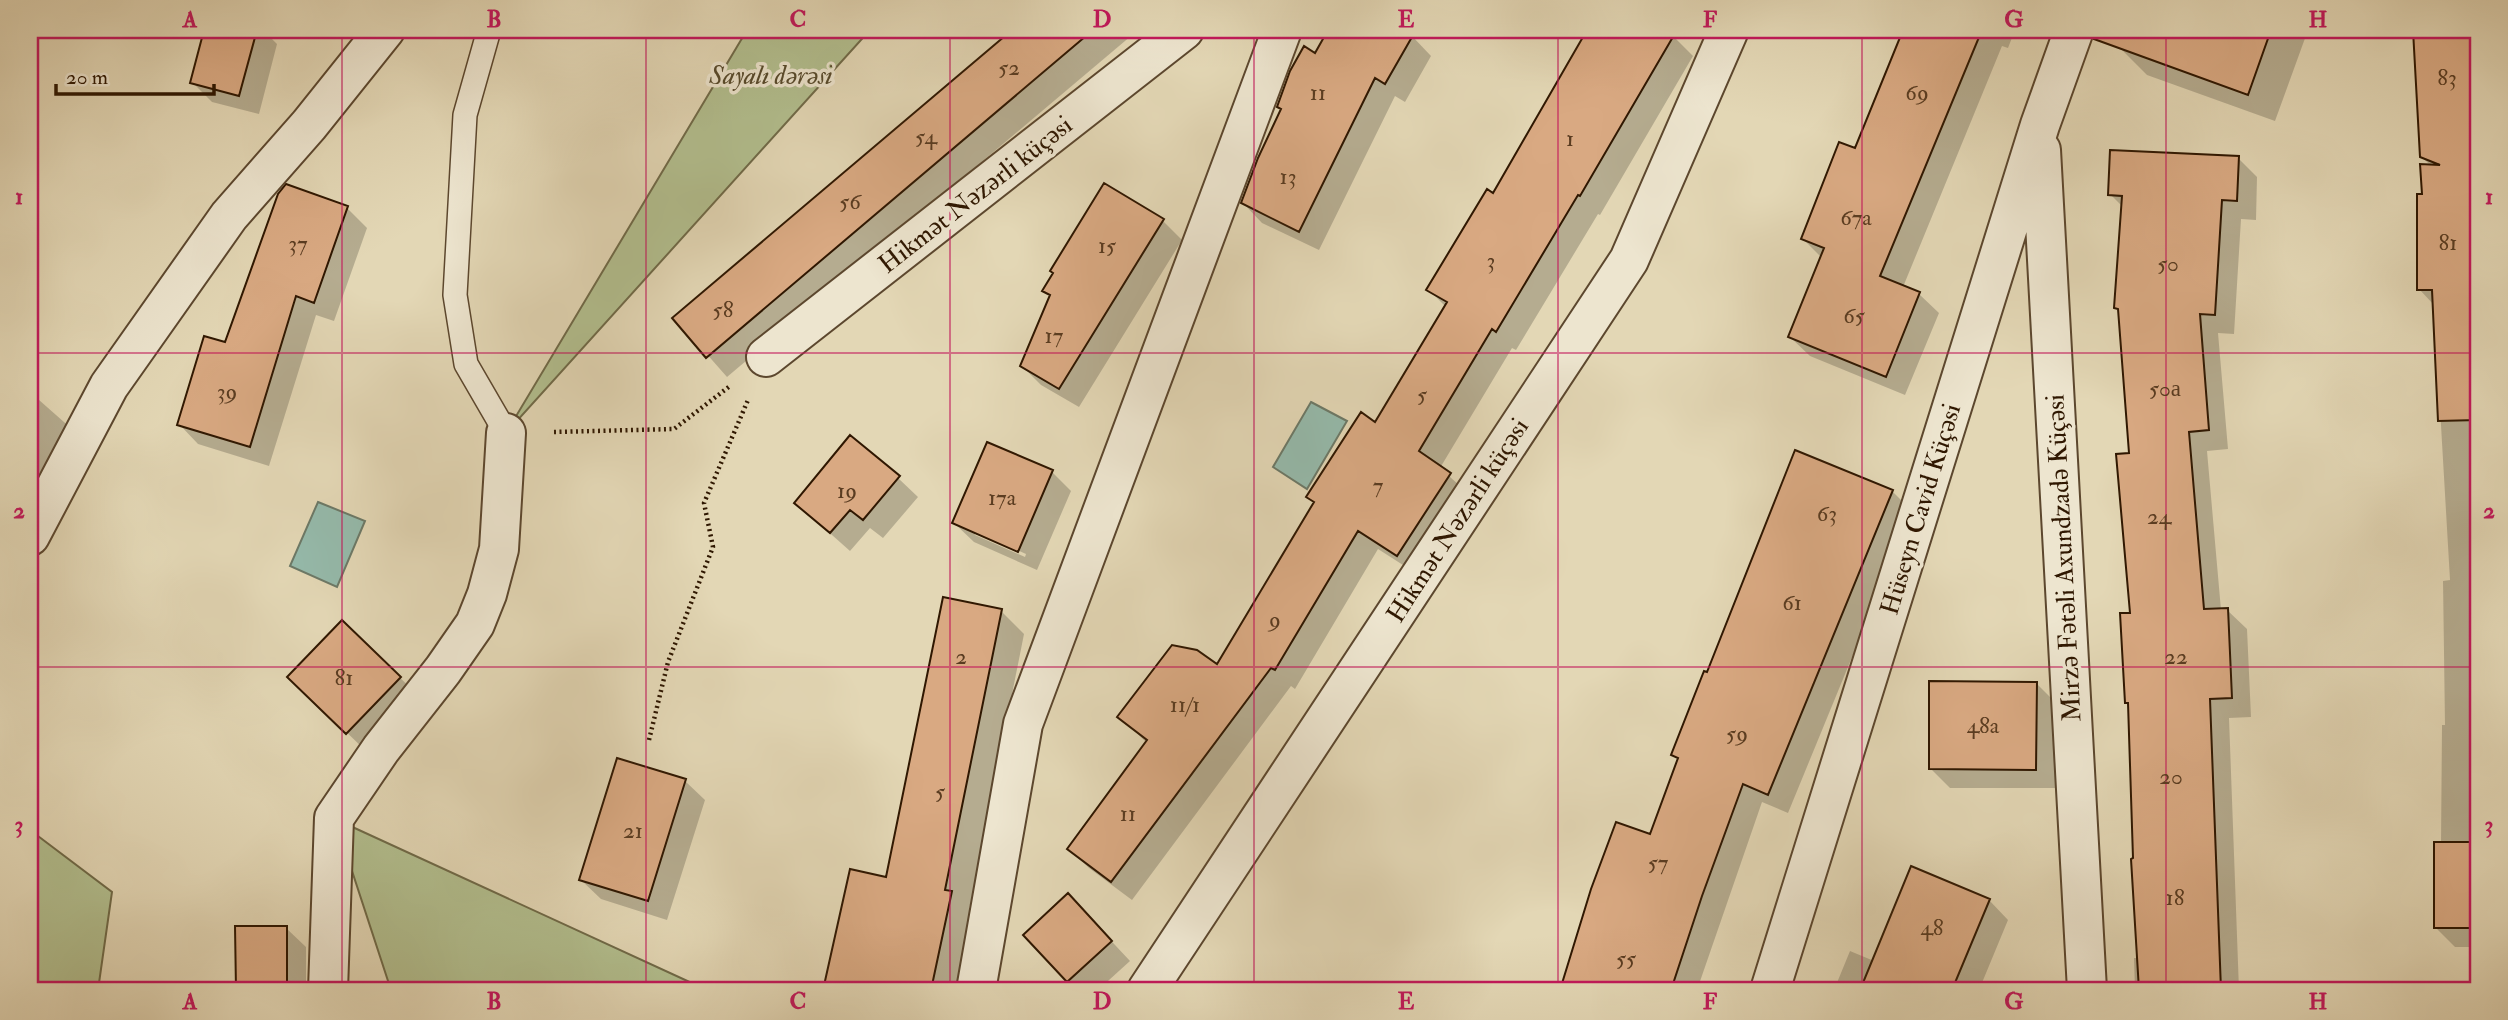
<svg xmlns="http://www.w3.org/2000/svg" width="2508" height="1020" viewBox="0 0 2508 1020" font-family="'IM FELL Double Pica',serif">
<rect width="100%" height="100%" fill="#e3d7b5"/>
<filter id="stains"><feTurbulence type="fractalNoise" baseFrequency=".00286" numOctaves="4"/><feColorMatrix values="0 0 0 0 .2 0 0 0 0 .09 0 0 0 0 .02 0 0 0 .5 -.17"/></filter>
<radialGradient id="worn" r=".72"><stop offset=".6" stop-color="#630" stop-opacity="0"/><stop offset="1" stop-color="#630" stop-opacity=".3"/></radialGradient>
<path fill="#b2be8e" stroke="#706a48" stroke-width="2" d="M747,30h123l-364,403z
M335,819l372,171h-316z
M30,830l82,62 -14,98h-68z"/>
<path fill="#95baab" stroke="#6c7967" stroke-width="2" d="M1311,402l36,19 -40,68 -34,-22z
M318,502l47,19 -28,66 -47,-21z"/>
<path fill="#0003" fill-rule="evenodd" d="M206,30h57l14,14 -18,70 -47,-12 -20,-20z
M1014,30h124l-411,347 -52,-59z
M1330,30h70l12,6 19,20 -26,46 -10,-6 -76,154 -57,-27 -19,-20 40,-93z
M1589,30h74l10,6 20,20 -93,159 -2,-1 -82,136 -4,-2 -72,120 29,26 -52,80 -39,-25 -83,140 -4,-3 -159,214 -43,-32 -20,-19 78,-106 -27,-26 97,-50 99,-163 -8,-8 68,-72 70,-117 -18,-18 66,-93z
M1905,30h110l-7,18 -6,-2 -99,241 16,7 20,19 -34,82 -95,-39 -20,-19 32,-79 -19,-19 53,-89z
M2126,30h182l-33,91 -128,-46 -27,-27z
M2415,30h63v917h-23l-20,-20 6,-83 1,-119h3l-2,-144 7,-1 -16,-275 -15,-16 5,-93 7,-30 -9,-9z
M2238,158l19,19 -1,43 -15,-1 -7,115 -16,-1 10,116 -21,2 14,159h6l20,19 4,88 -22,1 10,272h-104l-1,-32h5l-9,-253 -4,-3 6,-87 -1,-160 -11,-142 -4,-5 7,-101 -13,-13z
M286,187l61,21 20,20 -33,93 -18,-6 -47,151 -71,-22 -19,-20 47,-80z
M1163,221l19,19 -103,167 -38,-22 -19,-19 29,-69 -6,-7z
M30,392l43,38 -43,55z
M1052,472l19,19 -34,79 -63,-28 -20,-19zM975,531l51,23 -1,3 -50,-22z
M898,478l20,19 -35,41 -13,-10 -20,23 -54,-48z
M1892,491l20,20 -124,302 -26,-11 -65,188h-127l-7,-6 88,-147 28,-76 -6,-6 35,-81z
M1001,611l23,23 -55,276 6,6 -17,74h-133l27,-119 36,8z
M342,622l78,75 -53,55 -58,-56z
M2036,683l20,20 -1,85h-105l-20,-20z
M685,781l20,19 -38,120 -66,-21 -20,-19z
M1989,900l19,20 -29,70h-145l16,-39 24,10z
M1087,915l43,46 -32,29h-20l-53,-55z
M237,928h49l20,19v43h-69z"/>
<path fill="#d9a982" stroke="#2f1701" stroke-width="2" d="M204,30h53l-18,66 -49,-13z
M1012,30h81l-387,328 -34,-40z
M1328,30h88l-31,54 -10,-6 -76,154 -58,-29 17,-45 23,-49 -4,-2 13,-36 14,-25 11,7z
M1587,30h90l-97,166 -2,-1 -82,137 -4,-3 -73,122 32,22 -54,83 -39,-25 -83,139 -4,-2 -160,214 -44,-33 80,-109 -30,-23 55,-72 25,5 20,14 97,-162 -8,-5 55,-85 14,10 72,-120 -21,-12 61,-101 6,4z
M1903,30h79l-102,246 40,16 -34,85 -98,-40 36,-89 -23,-9 38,-97 16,6z
M2095,30h176l-23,65 -154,-56z
M2413,30h65v390l-40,1 -6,-131h-15v-96h5l-2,-30 20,1 -20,-8z
M2110,150l129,6 -2,45 -15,-1 -7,115 -15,-1 9,116 -20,2 15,177 24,-1 4,90 -22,1 11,291h-82l-8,-131 2,-1 -5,-155h-3l-5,-90h10l-14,-159 13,-1 -11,-144 -4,-1 8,-112 -14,-1z
M1104,183l60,36 -105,170 -39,-23 30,-71 -8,-4 11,-18 -3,-2z
M286,184l62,22 -34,97 -18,-7 -46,151 -73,-22 27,-89 21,6 53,-148z
M850,435l50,41 -37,44 -13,-10 -20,23 -36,-30z
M987,442l66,28 -35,82 -66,-29z
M1795,450l98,40 -125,305 -25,-11 -41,112 -31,94h-111l31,-101 25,-67 34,12 28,-76 -7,-3 33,-84 3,1z
M943,597l59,12 -57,281 7,1 -21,99h-108l27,-121 36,8z
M342,620l59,57 -55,57 -59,-57z
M1929,681l108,1 -1,88 -107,-1z
M617,758l69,21 -38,122 -69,-21z
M2434,842h44v86h-44z
M1911,866l79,33 -38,91h-92z
M1068,893l44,48 -45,41 -44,-47z
M235,926h52v64h-51z"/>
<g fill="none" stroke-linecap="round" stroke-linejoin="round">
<g stroke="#5c472e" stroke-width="26">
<path id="service" d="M489,30l-24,85 -10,180 11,69 40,69"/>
</g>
<g stroke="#5c472e" stroke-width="42">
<path id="minor" d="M2041,150l46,840
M766,357l418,-327
M30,536l79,-150 120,-170 80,-91 76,-95
M328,990l6,-172 47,-69 62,-79 32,-46 12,-30 12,-45 7,-116
M976,990l47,-266 259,-694
M1147,990l482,-730 100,-230
M1770,990l270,-865 34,-95"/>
</g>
<path stroke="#2f1701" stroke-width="4.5" stroke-dasharray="2 3.5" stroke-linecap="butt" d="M554,432l120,-3 56,-43
M649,740l19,-78 45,-115 -9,-44 44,-103"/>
<use href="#service" stroke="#ede5cf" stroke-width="23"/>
<use href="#minor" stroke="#ede5cf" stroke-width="38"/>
</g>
<path fill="none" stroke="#c2185b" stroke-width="2" stroke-opacity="0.55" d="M342,30v960M646,30v960M950,30v960M1254,30v960M1558,30v960M1862,30v960M2166,30v960M30,353h2448M30,667h2448"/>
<g text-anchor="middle" stroke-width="7" stroke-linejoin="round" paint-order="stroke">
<g font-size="23" fill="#5a3c21">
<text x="1009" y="75">52</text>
<text x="2447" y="85">83</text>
<text x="1318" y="100">11</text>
<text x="1917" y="100">69</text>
<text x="926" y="144">54</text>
<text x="1570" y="146">1</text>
<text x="1288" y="184">13</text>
<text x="850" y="209">56</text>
<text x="1856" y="225">67a</text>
<text x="2448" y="250">81</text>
<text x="298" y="251">37</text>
<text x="1107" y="253">15</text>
<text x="1491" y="268">3</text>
<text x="2168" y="271">50</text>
<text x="723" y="317">58</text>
<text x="1854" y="323">65</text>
<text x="1054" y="343">17</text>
<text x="2165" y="396">50а</text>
<text x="227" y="399">39</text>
<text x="1422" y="402">5</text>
<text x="1378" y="493">7</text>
<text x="847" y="498">19</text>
<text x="1002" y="505">17a</text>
<text x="1827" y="521">63</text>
<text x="2159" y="524">24</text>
<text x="1792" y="610">61</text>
<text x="1275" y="627">9</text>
<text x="961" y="664">2</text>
<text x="2176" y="664">22</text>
<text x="344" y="685">81</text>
<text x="1185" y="712">11/1</text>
<text x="1983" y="733">48a</text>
<text x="1737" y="741">59</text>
<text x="2171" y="784">20</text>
<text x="940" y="799">5</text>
<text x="1128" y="821">11</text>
<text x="633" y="838">21</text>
<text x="1658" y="870">57</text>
<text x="2175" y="905">18</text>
<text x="1932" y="935">48</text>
<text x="1626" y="966">55</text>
</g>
<g font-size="26" font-style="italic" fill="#56492b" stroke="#ede5cf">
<text x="771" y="84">Sayalı dərəsi</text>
</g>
<g font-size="26" fill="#2f1701" stroke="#ede5cf">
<text transform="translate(975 194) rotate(-38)" y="9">Hikmət Nəzərli küçəsi</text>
<text transform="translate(1920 509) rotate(-73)" y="9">Hüseyn Cavid Küçəsi</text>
<text transform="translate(1457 520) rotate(-57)" y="9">Hikmət Nəzərli küçəsi</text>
<text transform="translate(2063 558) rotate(-93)" y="9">Mirzə Fətəli Axundzadə Küçəsi</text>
</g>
</g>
<rect width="2508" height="1020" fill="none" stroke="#e3d7b5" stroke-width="77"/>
<path d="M56 84v10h158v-10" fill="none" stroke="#2f1701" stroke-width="3.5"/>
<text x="66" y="84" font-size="21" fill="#2f1701" stroke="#ede5cf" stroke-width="5" paint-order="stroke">20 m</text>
<rect x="38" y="38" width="2432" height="944" fill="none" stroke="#c2185b" stroke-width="2.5"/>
<g font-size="23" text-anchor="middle" font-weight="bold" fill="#c2185b">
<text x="190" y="27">A</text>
<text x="494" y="27">B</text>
<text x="798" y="27">C</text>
<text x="1102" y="27">D</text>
<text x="1406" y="27">E</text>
<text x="1710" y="27">F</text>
<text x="2014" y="27">G</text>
<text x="2318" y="27">H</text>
<text x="19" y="204">1</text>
<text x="2489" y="204">1</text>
<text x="19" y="518">2</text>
<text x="2489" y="518">2</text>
<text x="19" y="832">3</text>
<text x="2489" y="832">3</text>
<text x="190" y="1009">A</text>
<text x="494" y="1009">B</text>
<text x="798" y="1009">C</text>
<text x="1102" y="1009">D</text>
<text x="1406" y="1009">E</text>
<text x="1710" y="1009">F</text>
<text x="2014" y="1009">G</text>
<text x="2318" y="1009">H</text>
</g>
<rect width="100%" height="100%" filter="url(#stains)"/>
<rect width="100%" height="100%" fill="url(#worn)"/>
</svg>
